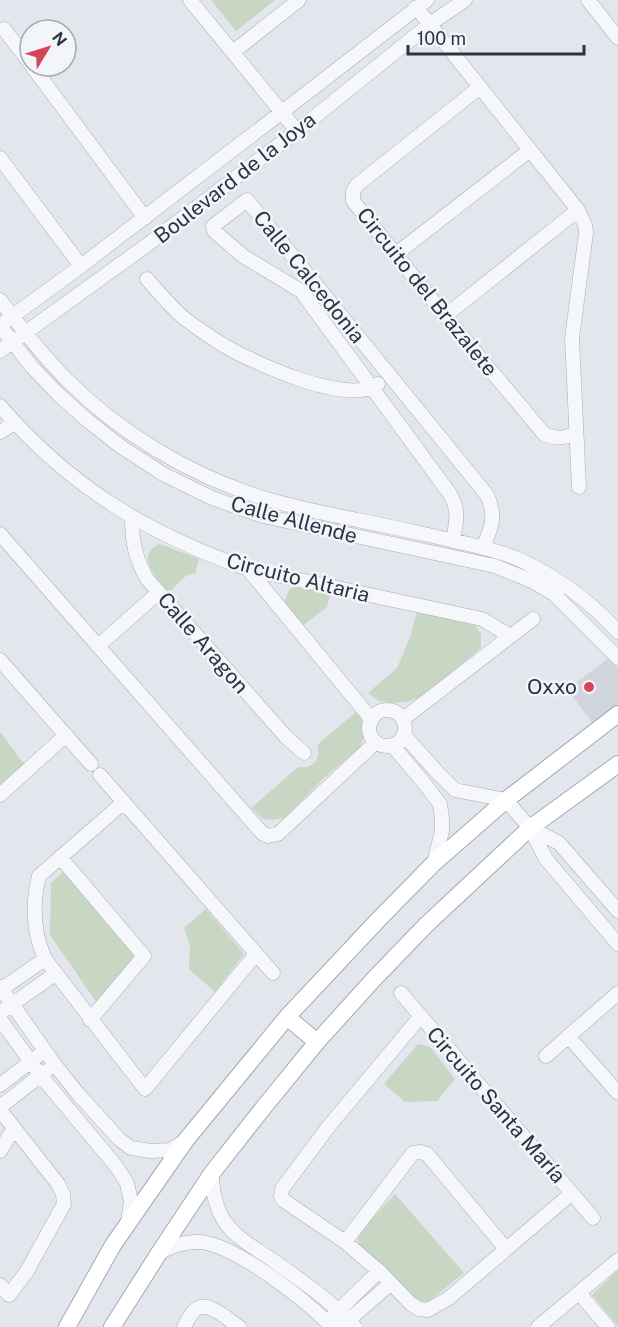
<svg xmlns="http://www.w3.org/2000/svg" width="618" height="1327" viewBox="0 0 618 1327" font-family="'Public Sans',sans-serif">
<rect width="100%" height="100%" fill="#e3e6ec"/>
<path fill="#d1d5de" d="M609,658l9,11v38l-24,18 -27,-36z"/>
<path fill="#c8d6c4" d="M211,0h64l-39,31z
M160,544l39,15 -4,15 -8,1 -18,17c-11,-14 -36,-36 -9,-48z
M297,584l34,7 -4,16 -25,19 -18,-23 5,-13z
M417,611l58,14 6,9v14l-59,48 -11,5 -16,2 -16,-2 -11,-8 29,-25 14,-33z
M356,712l5,6 3,12v6l-4,11 -36,31 -40,40 -12,2 -9,-1 -12,-11 47,-41c14,3 24,-8 19,-22z
M0,732l24,32 -24,20z
M63,872l72,85 -38,46 -47,-68 1,-52z
M206,909l38,45 -29,38 -26,-23 1,-24 -6,-17z
M418,1044l12,3 25,32 -18,22 -32,1 -21,-18z
M395,1194l69,79 -36,29 -7,1 -6,-1 -56,-56 -1,-8 4,-8z
M618,1270v56l-26,-31z"/>
<g fill="none" stroke-linecap="round" stroke-linejoin="round">
<g stroke="#a8adb7" stroke-width="15">
<path id="minor" d="M190,0l107,131
M588,0l30,38
M416,7l162,203 7,15 1,8 -14,105 7,149
M4,29l26,34
M233,52l66,-52
M32,66l113,152
M480,87l-123,98 -4,6v10l92,115 100,119c12,4 20,3 31,-2
M0,158l81,108
M396,254l134,-104
M147,279c12,14 24,28 38,40 12,9 25,18 38,26 29,17 126,62 155,39
M0,300c21,28 42,55 67,80 53,53 121,94 193,117 31,10 64,16 97,23 27,5 53,11 80,17 26,6 54,11 79,21 38,17 74,43 102,74
M445,316l133,-106
M6,321l75,-55 201,-154 145,-112
M0,326l32,41 27,28 28,25 33,26 43,28 49,24 51,18 232,50 37,15 22,13 64,64
M0,351l147,-106 150,-114 133,-107 35,-24
M0,406c70,81 148,128 248,163l234,50 28,17
M0,432l15,-9
M132,517c0,25 3,40 15,62l139,158 18,16
M0,534l262,299 6,3 10,-2 98,-92
M453,541c3,-19 7,-30 -3,-47l-149,-203 -58,-35 -29,-25 -1,-5 34,-26 240,295c10,22 4,33 -4,53
M248,569l124,151
M98,646l60,-53
M0,660l91,104
M369 728a18 18 0 1 1 36 0a18 18 0 1 1-36 0Z
M403,719l130,-100
M404,735l32,36 19,19 51,10 24,28 16,31 72,85
M392,745l32,38 16,21 2,14v13l-8,32
M100,775l173,198
M0,795l66,-60
M124,802l-85,74c-7,28 -6,56 6,83l100,130 111,-135
M530,828l29,15 59,68
M60,857l84,99 -54,64
M0,987l55,78 24,30 40,44 12,9 20,3 19,-1 15,-9
M0,990l45,-31
M401,993l192,225
M4,1010l51,-36
M420,1017l-91,109 -47,63 -1,7 2,4 62,42 34,29 32,33 8,5 9,1 21,-12 123,-105
M0,1019l41,57 75,90 11,17 4,18 -3,21
M568,1036l50,57
M546,1056l72,-63
M0,1085l38,-29
M0,1107l46,-36
M0,1110l58,74 5,10 1,10 -37,67 -18,24 -9,-10
M0,1151l14,-23
M212,1173c0,17 3,34 13,49 10,15 28,25 43,35 27,19 65,45 87,70
M345,1242l68,-89 7,-1 7,2 79,95
M159,1253c12,-7 25,-12 40,-11 36,2 108,59 133,85
M579,1293l29,34
M333,1316l46,-45
M342,1326l49,-43
M184,1327c3,-5 6,-13 11,-17 12,-11 34,10 44,17
M538,1327l80,-67"/>
</g>
<g stroke="#a2abb8" stroke-width="18">
<path id="major" d="M287,1017l30,25
M67,1327l46,-82 73,-105 101,-123 92,-98 55,-56 72,-63 112,-86
M112,1327l47,-74 53,-80 52,-66 53,-65 56,-62 53,-55 104,-97 88,-64"/>
</g>
<use href="#minor" stroke="#f6f7fa" stroke-width="14"/>
<use href="#major" stroke="#fff" stroke-width="16"/>
</g>
<circle fill="#d4455a" stroke="#f3f5f9" stroke-width="2" cx="589" cy="687" r="6"/>
<g text-anchor="middle" stroke-width="5" stroke-linejoin="round" paint-order="stroke">
<g font-size="21" fill="#2a3445" stroke="#f3f5f9">
<text transform="translate(235 178) rotate(-38)" y="7">Boulevard de la Joya</text>
<text transform="translate(309 277) rotate(51)" y="7">Calle Calcedonia</text>
<text transform="translate(427 292) rotate(51)" y="7">Circuito del Brazalete</text>
<text transform="translate(294 520) rotate(15)" y="7">Calle Allende</text>
<text transform="translate(298 578) rotate(14)" y="7">Circuito Altaria</text>
<text transform="translate(203 643) rotate(49)" y="7">Calle Aragon</text>
<text transform="translate(496 1105) rotate(49)" y="7">Circuito Santa María</text>
</g>
<g font-size="21" fill="#2a3445" stroke="#f3f5f9" text-anchor="end">
<text x="577" y="694">Oxxo</text>
</g>
</g>
<g transform="translate(48 48) rotate(52)"><circle r="28" fill="#f3f5f9" stroke="#a3a8b1" stroke-width="1.5"/>
<path d="M0-4.5L10 22L0 15L-10 22Z" fill="#d4455a"/>
<text y="-9" font-size="16" font-weight="bold" text-anchor="middle" fill="#2a3445">N</text>
</g>
<path d="M408 45v9h176v-9" fill="none" stroke="#2a3445" stroke-width="3"/>
<text x="417" y="45" font-size="18" fill="#2a3445" stroke="#f3f5f9" stroke-width="4.5" paint-order="stroke">100 m</text>
</svg>
